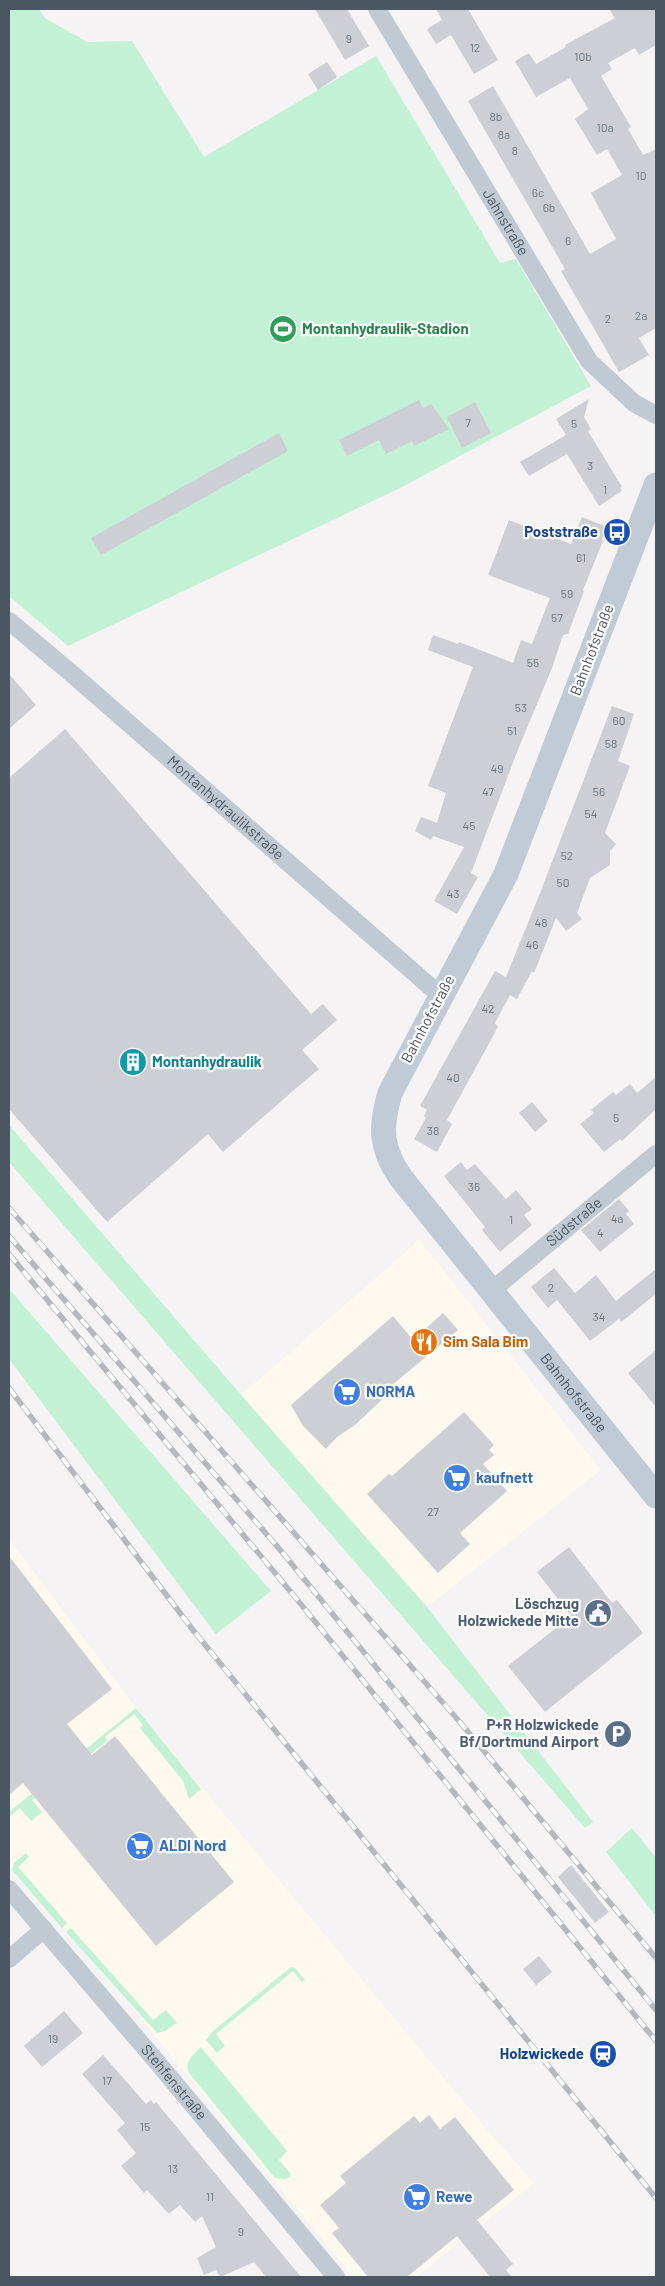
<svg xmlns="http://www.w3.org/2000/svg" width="665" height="2286" viewBox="0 0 665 2286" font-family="Barlow,sans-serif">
<rect width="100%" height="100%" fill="#f5f3f3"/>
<path fill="#fdf9ef" d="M418,1238l183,232 -174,137 -186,-212 174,-151z
M9,1539l127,169 353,424 45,51 -118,94h-63l-234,-285 -110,-127z"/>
<path fill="#c3f1d5" d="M9,9h30l6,9 42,24 45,-1 72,116 172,-101 124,207 16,-4 75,127 -191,102 -332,158 -59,-50z
M9,1125l232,270 186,212 166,215 -8,6 -576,-666z
M9,1289l262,302 -55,43 -207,-275z
M136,1708l65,81 -12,10 -6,-18 -43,-53 3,-3 -9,-11 -29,23 2,4 -75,59 10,12 -11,9 -11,-13 -11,9v-5z
M632,1828l24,30v58l-50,-64z
M26,1853l3,4 -11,10 49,56 -5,5 -50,-58 2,-7z
M71,1928l82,92 13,-10 11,13 -12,8 -8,2 -91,-101z
M291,1967l4,1 10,12 -3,2 -9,-11 -77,63 9,12 -8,7 -11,-13 6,-8z
M201,2047l86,104 -8,9 11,13v4l-4,2 -11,-1 -86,-105c-5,-12 4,-18 12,-26z"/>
<path fill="#cdcfd5" d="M315,9h32l22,37 -24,14z
M436,9h32l30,51 -24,14 -23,-39 -15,9 -9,-15 15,-9z
M609,9h47v36l-17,10 -4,-7 -27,15 4,6 -11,7 30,51 -3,2 15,26 13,-6v179l-17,10 10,17 -30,17 -58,-101 4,-2 -97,-168 25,-15 97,168 26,-15 -25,-46 31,-18 -15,-26 -10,6 -22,-36 13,-10 -18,-31 -34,19 -21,-36 14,-8 7,11 30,-17 -1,-2 50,-27z
M327,62l10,15 -19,13 -10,-16z
M589,399l-5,18 7,12 -3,2 34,56 -2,1 2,3 -23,15 -32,-52 -38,22 -9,-14 46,-27 -10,-16z
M419,400l4,8 8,-4 18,25 -35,17 -2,-5 -26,13 -7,-14 -32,16 -8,-16z
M475,402l16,31 -29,15 -15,-31z
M279,433l9,18 -187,104 -10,-17z
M582,517l25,10 -5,12 1,2 -20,49 1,1 -16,43 -5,1 -11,33 -33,79 -48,126 7,4 -21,37 -23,-13 30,-54 -31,-11 1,-2 -3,6 -16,-9 6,-14 16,6 9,-30 -18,-7 45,-119 -45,-17 5,-15 25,9 1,-2 54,21 8,-23 11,4 18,-46 -62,-23 21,-55 62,24z
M9,674l27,31 -27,24z
M612,706l22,8 -16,47 12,5 -25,67 11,11 -6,7v14l-20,13 -13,35 5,6 -16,12 -10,-13 -22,55 -2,-2 -15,28 -7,-4 -15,28 3,4 -51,93 5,4 -15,28 -23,-13 12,-21 -2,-2 3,-6 -7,-4 75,-135 11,6 34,-84z
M65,729l246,285 12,-10 14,16 -35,30 17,19 -25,21 -71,62 -15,-18 -101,88 -98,-113v-331z
M656,1077v32l-34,32 -2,-2 -16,13 -24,-28 14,-11 -3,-3 22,-18 3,3 14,-11 7,9z
M532,1102l16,19 -13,11 -16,-19z
M461,1162l6,8 8,-6 31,35 10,-9 16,19 -8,6 8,10 -32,27 -18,-22 3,-3 -41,-51z
M619,1199l10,12 -3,3 8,10 -34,28 -19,-22z
M554,1268l21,25 21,-18 20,26 40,-32v25l-35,28 -2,-3 -29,22 -33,-41 -9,8 -17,-21z
M443,1313l15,17 -73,61 3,3 -33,31 -18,12 -11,12 -23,-23 -12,-21 102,-89 20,24z
M656,1350v57l-28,-34z
M464,1412l30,33 -5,5 5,5 -11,9 24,27 -47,42 10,11 -32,29 -71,-79 22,-20 3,2z
M569,1547l43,56 5,-3 26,33 -98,79 -37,-46 63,-50 -34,-44z
M9,1556l103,133 -45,35 25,31 23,-19 119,146 -78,64 -133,-163 -14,12z
M571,1865l38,47 -14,11 -37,-46z
M539,1956l13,16 -16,13 -13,-16z
M64,2011l19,22 -41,34 -18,-21z
M103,2055l43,49 5,-4 3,4 2,-2 145,175h-35l-12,-15 -34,15 -4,-7 -12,5 -7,-17 19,-11 -14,-31 -7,6 -15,-17 -11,9 -22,-24 -3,3 -23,-27 15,-13 -19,-23 8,-7 -43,-49z
M429,2115l11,14 15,-12 59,73 -37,30 36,44 -7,6 6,7h-22l-33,-41 -50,41h-39l-36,-44 7,-5 -19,-23 26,-22 -6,-7 74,-60 6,7z"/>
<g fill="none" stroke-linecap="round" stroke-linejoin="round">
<g stroke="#c1cad2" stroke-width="18">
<path id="s1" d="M377,9l212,352 45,42 22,12"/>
<path id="s2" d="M9,621l62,52 370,323"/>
<path id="s3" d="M491,1291l165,-137"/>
<path id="s4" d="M9,1889l148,173 179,215"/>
<path d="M9,1959l35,-30"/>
</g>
<path stroke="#c1cbd6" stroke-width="25" id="s5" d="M656,485l-150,389 -116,219c-10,34 -10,55 11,85l255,318"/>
<g stroke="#b5b8bd" stroke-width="5.5">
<path id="rail" d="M9,1208l450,513 197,237
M9,1236l273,316 374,458
M9,1254l286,343 361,444
M9,1388l184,242 463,568"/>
</g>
<use href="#rail" stroke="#fff" stroke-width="4" stroke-dasharray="11" stroke-linecap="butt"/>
</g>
<defs>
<g id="stadium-disc" transform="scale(1.4375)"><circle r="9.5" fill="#2e9e5b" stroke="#fff"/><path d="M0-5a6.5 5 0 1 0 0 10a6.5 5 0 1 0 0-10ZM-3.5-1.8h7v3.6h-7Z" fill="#fff"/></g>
<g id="bus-disc" transform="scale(1.4375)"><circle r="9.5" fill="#1a4fb4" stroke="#fff"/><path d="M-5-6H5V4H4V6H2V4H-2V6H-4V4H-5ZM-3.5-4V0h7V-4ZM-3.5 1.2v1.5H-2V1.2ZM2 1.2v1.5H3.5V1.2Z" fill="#fff"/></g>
<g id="building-disc" transform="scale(1.4375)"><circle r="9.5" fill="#0f9aa8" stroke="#fff"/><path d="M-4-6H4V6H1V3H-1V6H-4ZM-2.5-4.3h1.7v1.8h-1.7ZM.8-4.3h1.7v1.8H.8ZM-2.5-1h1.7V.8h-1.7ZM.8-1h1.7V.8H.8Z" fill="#fff"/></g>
<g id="restaurant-disc" transform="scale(1.4375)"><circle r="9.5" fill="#e8710a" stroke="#fff"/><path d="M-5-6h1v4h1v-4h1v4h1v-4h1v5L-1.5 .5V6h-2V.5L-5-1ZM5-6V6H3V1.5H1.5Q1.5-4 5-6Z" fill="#fff"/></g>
<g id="supermarket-disc" transform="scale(1.4375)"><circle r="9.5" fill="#3f7fe0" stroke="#fff"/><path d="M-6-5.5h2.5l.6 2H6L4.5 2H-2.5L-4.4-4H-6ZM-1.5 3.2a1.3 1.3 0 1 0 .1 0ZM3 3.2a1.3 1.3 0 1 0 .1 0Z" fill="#fff"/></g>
<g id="civic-disc" transform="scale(1.4375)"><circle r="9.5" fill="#5c6f8a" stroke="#fff"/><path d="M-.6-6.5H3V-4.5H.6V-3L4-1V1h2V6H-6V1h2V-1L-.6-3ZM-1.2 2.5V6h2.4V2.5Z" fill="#fff"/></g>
<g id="parking-disc" transform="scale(1.4375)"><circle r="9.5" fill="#5c6f8a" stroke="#fff"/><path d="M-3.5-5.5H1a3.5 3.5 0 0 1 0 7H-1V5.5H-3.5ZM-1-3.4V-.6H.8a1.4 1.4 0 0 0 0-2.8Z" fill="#fff"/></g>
<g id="station-disc" transform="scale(1.4375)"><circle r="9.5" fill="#1a4fb4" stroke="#fff"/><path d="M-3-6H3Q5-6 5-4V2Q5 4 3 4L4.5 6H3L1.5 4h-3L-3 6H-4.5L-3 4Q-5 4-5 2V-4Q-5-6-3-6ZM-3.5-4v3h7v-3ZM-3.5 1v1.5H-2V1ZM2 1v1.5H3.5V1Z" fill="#fff"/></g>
</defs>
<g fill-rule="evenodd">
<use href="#stadium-disc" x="283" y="329"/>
<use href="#bus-disc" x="617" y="532"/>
<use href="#building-disc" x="133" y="1062"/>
<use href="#restaurant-disc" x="424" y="1342"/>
<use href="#supermarket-disc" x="347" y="1392"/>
<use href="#supermarket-disc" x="457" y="1478"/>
<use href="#civic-disc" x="598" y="1613"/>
<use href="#parking-disc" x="618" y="1734"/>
<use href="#supermarket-disc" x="140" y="1846"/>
<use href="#station-disc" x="603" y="2054"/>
<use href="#supermarket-disc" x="417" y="2197"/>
</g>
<g text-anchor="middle" stroke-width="4.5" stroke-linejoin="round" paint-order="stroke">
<g font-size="12" fill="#6b747e">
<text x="349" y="43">9</text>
<text x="475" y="52">12</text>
<text x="583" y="61">10b</text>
<text x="496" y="121">8b</text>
<text x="605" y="132">10a</text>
<text x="504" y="139">8a</text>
<text x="515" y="155">8</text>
<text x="641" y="180">10</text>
<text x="538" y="197">6c</text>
<text x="549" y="212">6b</text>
<text x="568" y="245">6</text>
<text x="641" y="320">2a</text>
<text x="608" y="323">2</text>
<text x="468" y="427">7</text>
<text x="574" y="428">5</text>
<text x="590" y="470">3</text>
<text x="605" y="494">1</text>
<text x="581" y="562">61</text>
<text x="567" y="598">59</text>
<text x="557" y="622">57</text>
<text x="533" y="667">55</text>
<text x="521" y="712">53</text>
<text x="619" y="725">60</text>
<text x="512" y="735">51</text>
<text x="611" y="748">58</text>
<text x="497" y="773">49</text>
<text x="488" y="796">47</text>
<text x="599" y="796">56</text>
<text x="591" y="818">54</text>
<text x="469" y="830">45</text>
<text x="567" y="860">52</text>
<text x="563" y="887">50</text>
<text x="453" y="898">43</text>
<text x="541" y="927">48</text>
<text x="532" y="949">46</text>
<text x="488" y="1013">42</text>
<text x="453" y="1082">40</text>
<text x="616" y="1122">5</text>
<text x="433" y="1135">38</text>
<text x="474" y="1191">36</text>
<text x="617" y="1223">4a</text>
<text x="511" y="1224">1</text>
<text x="600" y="1237">4</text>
<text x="551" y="1292">2</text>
<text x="599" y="1321">34</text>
<text x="433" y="1516">27</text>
<text x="53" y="2043">19</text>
<text x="107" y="2085">17</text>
<text x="145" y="2131">15</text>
<text x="173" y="2173">13</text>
<text x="210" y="2201">11</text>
<text x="241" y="2236">9</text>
</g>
<g font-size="15" fill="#4a5661" stroke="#fff">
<text dy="5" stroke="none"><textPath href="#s1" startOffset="249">Jahnstraße</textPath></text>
<text transform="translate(592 650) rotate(-69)" y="5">Bahnhofstraße</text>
<text dy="5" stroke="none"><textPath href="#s2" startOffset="286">Montanhydraulikstraße</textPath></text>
<text transform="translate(428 1019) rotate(-62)" y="5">Bahnhofstraße</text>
<text dy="5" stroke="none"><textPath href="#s3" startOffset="108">Südstraße</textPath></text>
<text dy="5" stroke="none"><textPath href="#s5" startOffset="1030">Bahnhofstraße</textPath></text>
<text dy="5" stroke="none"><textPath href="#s4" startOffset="254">Stehfenstraße</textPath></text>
</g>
<g font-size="15" font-weight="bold" fill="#27864d" stroke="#fff" text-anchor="start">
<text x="302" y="334">Montanhydraulik-Stadion</text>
</g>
<g font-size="15" font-weight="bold" fill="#164399" stroke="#fff" text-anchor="end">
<text x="598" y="537">Poststraße</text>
<text x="584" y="2059">Holzwickede</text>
</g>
<g font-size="15" font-weight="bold" fill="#0d838f" stroke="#fff" text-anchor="start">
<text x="152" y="1067">Montanhydraulik</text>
</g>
<g font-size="15" font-weight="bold" fill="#c56008" stroke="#fff" text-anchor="start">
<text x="443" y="1347">Sim Sala Bim</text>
</g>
<g font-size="15" font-weight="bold" fill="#366cbe" stroke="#fff" text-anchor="start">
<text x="366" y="1397">NORMA</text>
<text x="476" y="1483">kaufnett</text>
<text x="159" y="1851">ALDI Nord</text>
<text x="436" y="2202">Rewe</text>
</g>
<g font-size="15" font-weight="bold" fill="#4e5e75" stroke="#fff" text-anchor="end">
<text x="579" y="1609">Löschzug<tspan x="579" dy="17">Holzwickede Mitte</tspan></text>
<text x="599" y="1730">P+R Holzwickede<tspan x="599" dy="17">Bf/Dortmund Airport</tspan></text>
</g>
</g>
<rect width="665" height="2286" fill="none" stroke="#4a5661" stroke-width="20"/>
</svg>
